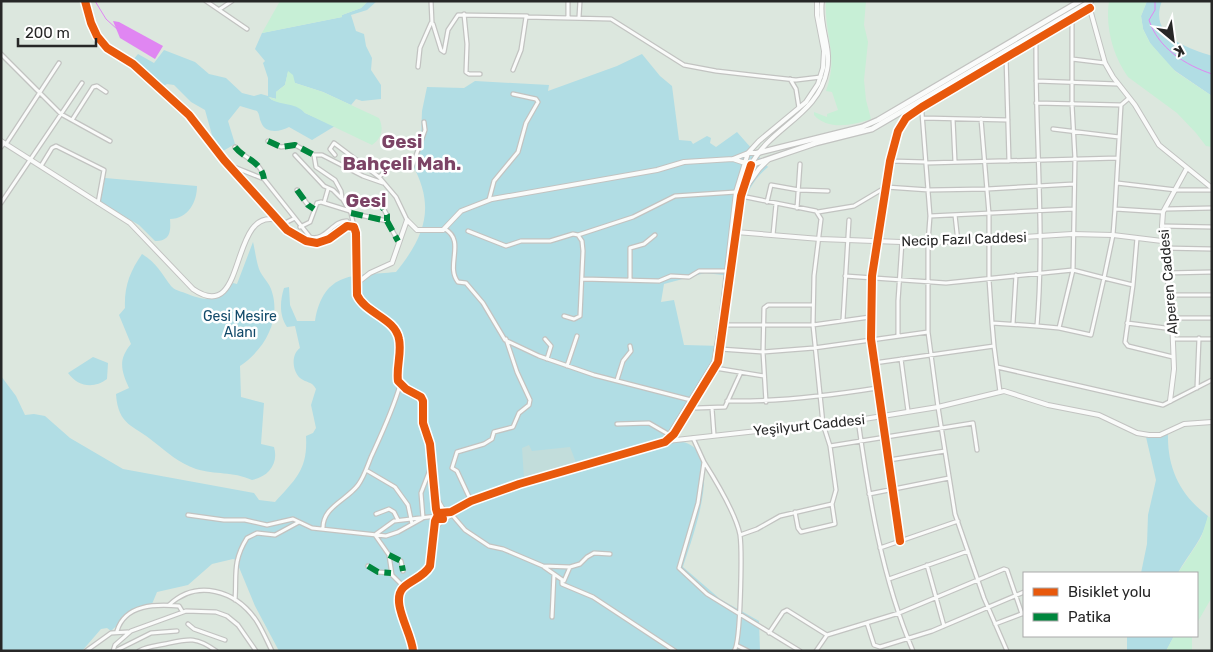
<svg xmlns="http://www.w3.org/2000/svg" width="1213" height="652" viewBox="0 0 1213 652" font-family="Rubik,sans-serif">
<rect width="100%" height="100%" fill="#dce7de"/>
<path fill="#b1dde4" d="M368,1h9l-10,9 -16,5 5,16 8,3 2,12 6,12 -1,12 10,15v14l-19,2 -6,-2 -5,6 -28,-13 -28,-9 -7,-11 -3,13 -9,7 1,7 -8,-2 3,3 27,6 6,7 30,13 -23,14 -23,-13c-9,5 -24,7 -28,-5 -2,-4 -1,-7 -4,-11l-17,-5 -12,15 7,23 -12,7 -11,-16 -7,-25 -14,-8 -17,-17 -7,-1 -5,3 -29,-27 5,-6 16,9 10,-13 31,12 14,12 17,4 16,15 12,3 7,-2 7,2v-18l-5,-15 2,-2 -10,-12 7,-16 80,-16v-2l19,-7z
M1147,1h15c-14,35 25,47 50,55v40l-41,-28 -21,-25 -7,-14 -2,-13z
M642,54l18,22 12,10 7,54 12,1 2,3 14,-8 4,2 -1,5 6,4 21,-15 31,35c-32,26 -31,70 -36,109l-27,-3 -41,11 -3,18 13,-2 10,45 38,1 -11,33 -38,62c58,-1 19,96 10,126l37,32 39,22 1,30h-481l-24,-45 -19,-46 -3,-1 -21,5 -24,21 -31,7 -5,12 -23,10 -18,17 -4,-3 -6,1 -19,22h-81v-275l15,20 9,19 9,-1 11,2 25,22 53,31 131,24 5,7 16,2c21,-23 33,-33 31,-66l7,-3 3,-5 -5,-23 5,-16c-4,-8 -10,-6 -16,-11 -8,-7 -9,-24 0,-30l-5,-22 -8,1c-8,-12 -7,-26 -3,-39l5,-1 1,18 7,16h18c9,-51 39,-45 81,-49 29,-36 40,-65 16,-108l9,-27 1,-26 5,-24 37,1 11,-7 74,4 -1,6 69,-25z
M105,178l92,8c0,16 -9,33 -27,33 1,13 0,22 -15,22l-16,-16 -39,-23z
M253,242c2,8 3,18 6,27 3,8 11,14 13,23 9,29 -8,58 -32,74l1,31 23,6 -3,41 13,3c5,17 -6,30 -22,33 -20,-9 -36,-5 -56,-11 -17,-6 -28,-16 -42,-27 -20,-17 -36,-16 -38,-48l13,-6c-8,-18 -11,-28 2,-44l-12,-29 6,-7c-1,-21 5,-37 17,-54 15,9 19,19 29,32 3,4 9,5 14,7 22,9 32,9 48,-10l4,1z
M93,357l15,6 -1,16c-13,10 -29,8 -39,-6z
M1168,433c-1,35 12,62 40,83 -4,23 -20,38 -30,57h-37l6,-29 1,-29 8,-35 -10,-43 11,1z
M1127,636h47l-8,15h-39z"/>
<path fill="#c7efd6" d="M280,1h88l-7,7 -19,7v2l-80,16z
M826,1h40l-2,24 4,17 -4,38 2,20 5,19c-17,6 -43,12 -57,-4v-3l13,5v-3l11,-4 -6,-18 -6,-1c13,-34 -2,-57 0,-90z
M1109,1h38l-6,15 2,13 7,14 26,29 36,24v51l-6,-1 -10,-13 -19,-20 -49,-36c-15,-21 -23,-50 -19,-76z
M288,71l5,4 2,8 28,9 56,26c5,11 3,20 -7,27l-67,-32c-11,-12 -25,-6 -37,-16l8,2v-7l9,-7z
M1208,516l4,3v78l-15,26v-50h-19l23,-35z
M1174,636h18v15h-26z"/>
<path fill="#c2dddb" d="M529,445l3,6 38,-4 7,18 -53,14 -2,-31z"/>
<path fill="#e086f2" d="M113,21l6,1 44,24 -8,13 -35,-21z"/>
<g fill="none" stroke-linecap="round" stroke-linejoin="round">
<path stroke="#e086f2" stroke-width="1" d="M95,1l11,18 12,11
M1155,1v9l-6,10c9,28 36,45 63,54
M815,10l3,20"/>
<g stroke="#c2c3c1" stroke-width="5.5">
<path id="minor" d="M206,1l41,28
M431,1l1,22
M568,1v16
M220,9l12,-8
M464,14l3,30 -1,28 3,2h11
M579,17l1,-16
M1,54l60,60 49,27
M1006,56l3,105
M1072,59l33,4
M418,67l2,-19 11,-25 2,1 8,26 3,2 4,-22 10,-15 69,1
M513,70l8,-20 5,-33 85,2 73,46 32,6 80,9 25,-3
M790,79l6,10 3,19
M1036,81l82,3
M1128,99l-7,6 -6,104 -2,26 -9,43 29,7 4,-47
M921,100l9,116 -2,27v89l10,75 17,107 29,84 23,53
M1036,103l85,2
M923,118l85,2
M953,119l2,43
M981,119l8,95v65l3,44
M72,120l21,-33 4,-1 9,6
M1053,129l66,8
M268,141l13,6 14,-2 19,10h8l41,21 20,7
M6,144l53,-81
M1,147l3,-4
M235,147c10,13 26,13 29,32
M295,155l29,31 9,4 8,8
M314,155l2,12 19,13 6,11 1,7 9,15 3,14
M335,155l-5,-6 4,-6 45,34 17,20 11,23
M890,161l36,1
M926,163l192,-5
M229,165l35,14 46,58c15,5 23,-17 37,-16l1,4
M41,166l11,-18 4,-2 48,24 -6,33
M379,177l11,-10h22l13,-37 -1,-8
M1117,183l59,7h36
M297,190l11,15 6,4
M741,196l75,15 5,8 -7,57 -1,49 10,99 7,22 6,44 -4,14 3,20 -34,8 -3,-4 -3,-16
M378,199l9,16v6
M489,200l5,-19 24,-29 8,-29 12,-21 -2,-3 -23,-5
M767,202l4,-17 28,5 29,1
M1,203l81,-120
M324,203l4,-14
M797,208l3,-44
M1115,209l48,3
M1166,209l46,-1
M818,212l36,-6 32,-19 43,3 58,-1 87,-5
M351,213l36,8 11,20
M955,215l3,27
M930,216l143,-7
M280,221l5,2 8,-4
M1162,226l50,1
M300,227l10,-5 7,-19 4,-1 29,9
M445,229c21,12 0,37 13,53l8,1 17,20 22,37 34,16 55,19 97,25
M468,231l38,15 15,-5h29l23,-7 5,1 4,6 1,10 -3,65 -6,3 -10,-3
M578,235l55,-18 42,-21 61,-4
M773,235l3,-31
M1162,248l50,1
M1166,273l46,-1
M845,276l101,7 127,-13 31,8 -13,57 -32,-7
M583,279l76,2 12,-5 18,1 10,-6h28
M630,280v-32l14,-4 11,-9
M1133,285l-8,57 3,4 45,11
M1170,295h42
M1172,318h40
M843,320l6,-100
M1127,323l46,6
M1013,324l3,-49
M724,325h89l57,-8
M1037,326l22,2 14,-58 2,-111 -3,-55v-84
M898,336v-35l4,-59
M545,339l6,7 -4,13
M1173,339h39
M994,346l6,46
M720,349l43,3 51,-4 114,-16
M901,359l7,52
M874,363l120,-17 -2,-23 45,3c8,-95 -2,-191 -1,-286
M567,366l10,-30
M997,367l166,38 49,-25
M715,368l49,8
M617,380l6,-19 8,-10 -1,-5
M1197,388l2,-50
M727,401c51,1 100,-5 150,-13
M766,402l-3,-50 1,-44 4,-3h45
M692,406l4,2 29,-1 16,-35
M712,408l2,27
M858,420c11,78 24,158 55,231
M617,424l32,-1 19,11
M693,438l11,24 -6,41 -19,65 28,26 93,57
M830,446l143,-23 4,27
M889,460l56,-9
M704,462c12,19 32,52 36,73 2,15 1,108 -6,116
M366,470l29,17 13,18 4,19
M869,494l80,-16
M471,501l-14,-30 -5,-3 5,-16 27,-8 8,-5 2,-7 19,-5 6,-14 10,-8 1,-5 -13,-28 -11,-33
M376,514l13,-5 5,3 4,8
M188,515l36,5h21l22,5 26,-6 19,9 74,8 12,-4 25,-14 -2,-25 10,-26
M453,516l12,14 24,16 14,3 40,17 27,1 10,-3 7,-7 7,-4 16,1
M323,529c-1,-22 23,-28 35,-44 6,-8 9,-18 13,-28 11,-24 22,-47 29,-72
M376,534l18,-13 43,-5
M375,535l14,20 3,20 12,12
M740,535l17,-6 23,-13 52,-12
M900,541l-29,-202 1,-63 18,-115 8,-30 8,-13 16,-11 168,-99
M880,548l78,-27
M389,555l12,6 2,10
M927,565l17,61
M368,566l10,6 13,1
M544,567l20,14 6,-14
M889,579l79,-28
M562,580v4l31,13 82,54
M235,600c2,-25 -3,-38 12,-62l10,-5 18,2 24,-13
M169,605c28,-26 66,-15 87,15 6,9 11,21 16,31
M552,617l2,-43
M867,623l7,22 6,2 52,-16 92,-39
M188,624l6,5 31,11
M995,624l29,-11
M117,631c8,-27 39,-27 62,-25l3,5
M769,633l14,-21 4,-2 40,25
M738,646l10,5
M86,651l25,-18 17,-1
M113,651l2,-6 16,-14 55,-20 30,1 11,4 11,9 18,26
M115,651l36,-18 26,-2
M139,651c9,-5 16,-5 26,-7 23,-5 31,-8 51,7
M816,651l11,-16 72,-22 105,-44 3,1 15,44"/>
</g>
<g stroke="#c2c3c1" stroke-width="6">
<path id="tertiary" d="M85,1l6,22 6,13 10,12 26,16 56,51 35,45 63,70 19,11 11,2 12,-4 18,-13 7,1 2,6 1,62c9,19 38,23 42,44 3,14 -3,28 -1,42l8,8 15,8 2,4v22l7,21 6,65 2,8 4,3
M1088,2l17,61 8,14 22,28 24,40 53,43
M1,141l129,82 63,66c55,38 35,-82 84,-69
M733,159l18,6c19,-38 68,-50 76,-95 5,-23 -9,-46 -5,-69
M744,190l15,-21 9,-9
M736,232l84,7 108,4 144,-9 41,1 49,6
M356,284l14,-11 22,-10 15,-43 10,10h26l18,-19 31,-12 165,-29 27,-8 49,-3 15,-6 11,-12 47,-39 12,-18 5,-16 1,-17 -7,-36v-14
M1170,401l4,-32 -2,-51 -10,-92 1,-14 24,-44
M666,440l48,-78 7,-40 15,-130 12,-39h9
M667,441l191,-21 80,-13 66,-16 44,14 51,10 38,18 12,2h11l24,-11 28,-2
M437,499l8,14
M436,528c5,-10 17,-12 25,-20
M413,651c-1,-18 -23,-49 -10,-63 8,-8 21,-11 27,-22l5,-45 4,-8 12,-1 20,-11 48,-17 146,-42 9,-8 44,-72 23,-166 10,-31"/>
</g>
<g stroke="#c2c3c1" stroke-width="7">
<path id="secondary" d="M757,153l105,-26 16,-7 202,-119
M751,165l65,-22 56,-14 219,-128"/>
</g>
<use href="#minor" stroke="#fafbfa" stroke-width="3"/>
<use href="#tertiary" stroke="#fafbfa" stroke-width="4"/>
<use href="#secondary" stroke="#fafbfa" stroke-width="4.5"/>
<path stroke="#00873e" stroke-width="6" stroke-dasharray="12 6" stroke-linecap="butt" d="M268,141l13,6 14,-2 19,10
M235,147c10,13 26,13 29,32
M297,190l11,15 6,4
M378,199l9,16v6
M351,213l36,8 11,20
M389,555l12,6 2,10
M368,566l10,6 13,1"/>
<g stroke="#fff" stroke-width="11">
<path id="cycleway" d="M85,1l6,22 6,13 10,12 26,16 56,51 35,45 63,70 19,11 11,2 12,-4 18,-13 7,1 2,6 1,62c9,19 38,23 42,44 3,14 -3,28 -1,42l8,8 15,8 2,4v22l7,21 6,65 3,10h4
M900,541l-29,-202 1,-63 18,-115 8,-30 8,-13 16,-11 168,-99
M413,651c-1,-18 -23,-49 -10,-63 8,-8 21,-11 27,-22l5,-45 4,-8 12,-1 20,-11 48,-17 146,-42 9,-8 44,-72 23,-166 10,-31"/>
</g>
<use href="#cycleway" stroke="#e8590c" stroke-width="8"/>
</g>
<g text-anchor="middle" stroke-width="5" stroke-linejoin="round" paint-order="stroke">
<g font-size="14" fill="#272727" stroke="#fff">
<text transform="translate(964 239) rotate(-2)" y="5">Necip Fazıl Caddesi</text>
<text transform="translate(1168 282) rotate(-95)" y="5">Alperen Caddesi</text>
<text transform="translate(809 425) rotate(-6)" y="5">Yeşilyurt Caddesi</text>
</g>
<g font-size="14" fill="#124a6a" stroke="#fff">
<text x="240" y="321">Gesi Mesire<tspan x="240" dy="16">Alanı</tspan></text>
</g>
<g font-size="19" font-weight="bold" fill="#7c4466" stroke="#fff">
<text x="402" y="148">Gesi<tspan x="402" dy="22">Bahçeli Mah.</tspan></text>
<text x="366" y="207">Gesi</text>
</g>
</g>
<rect width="1213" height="652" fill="none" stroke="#272727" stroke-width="5"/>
<rect x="1023" y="572" width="175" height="65" fill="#ffffff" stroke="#a9a9a9"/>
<rect x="1033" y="588" width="25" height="8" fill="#e8590c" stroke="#a9a9a9"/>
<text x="1068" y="597" font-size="15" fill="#272727">Bisiklet yolu</text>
<rect x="1033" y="613" width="25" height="8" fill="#00873e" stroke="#a9a9a9"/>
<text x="1068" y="622" font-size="15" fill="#272727">Patika</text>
<g transform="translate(1173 40) rotate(151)" stroke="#ffffff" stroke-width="4" paint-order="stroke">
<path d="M0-4L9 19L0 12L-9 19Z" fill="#272727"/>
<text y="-8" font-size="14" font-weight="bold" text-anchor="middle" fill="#272727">K</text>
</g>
<path d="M18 38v8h78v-8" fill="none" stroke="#272727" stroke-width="2.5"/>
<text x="25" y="38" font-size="15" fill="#272727" stroke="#ffffff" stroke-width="4" paint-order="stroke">200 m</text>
</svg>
